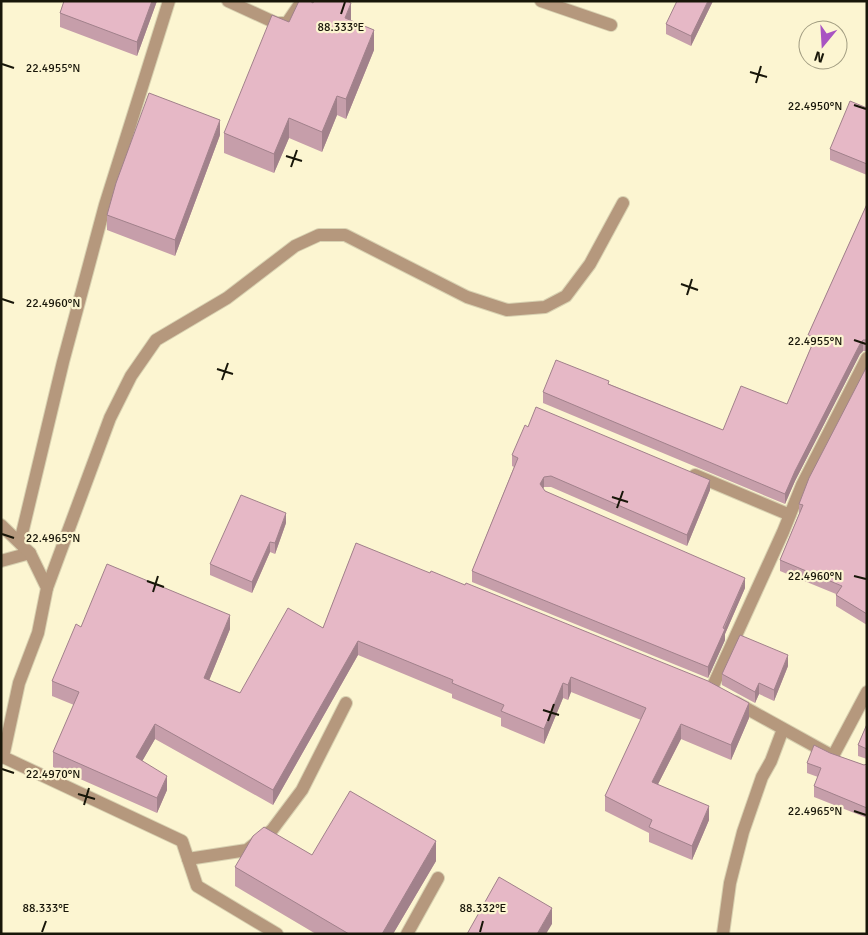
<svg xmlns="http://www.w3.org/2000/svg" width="868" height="935" viewBox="0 0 868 935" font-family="Signika,sans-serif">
<rect width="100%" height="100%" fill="#fcf5d1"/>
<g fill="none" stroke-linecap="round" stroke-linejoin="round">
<g stroke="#d8d1b1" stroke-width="14">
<path id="service" d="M1,561l29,-8
M407,934l31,-56"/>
</g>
<g stroke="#d8d1b1" stroke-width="14">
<path id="minor" d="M228,1l48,22h11l15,-22
M541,1l70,24
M695,475l95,40
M20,542l43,-180 42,-157 64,-204
M47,588l63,-170 21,-42 25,-36 71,-42 68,-52 24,-11h26l122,62 40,13 38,-3 21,-11 24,-32 33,-61
M712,688l71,-156 19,-47 65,-127
M735,702l94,52
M833,756l34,-64
M188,859l59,-9 25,-20 30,-40 44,-87
M723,934l7,-51 13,-51 19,-55 9,-16 12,-32"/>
</g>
<g stroke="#d8d1b1" stroke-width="14">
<path id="tertiary" d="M1,525l29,28 17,35 -9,45 -19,50 -16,74
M1,758l2,-1 179,84 15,45 80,48"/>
</g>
<use href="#service" stroke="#b5987d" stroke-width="12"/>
<use href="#minor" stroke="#b5987d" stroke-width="12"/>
<use href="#tertiary" stroke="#b5987d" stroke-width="12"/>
</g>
<path fill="#c69eaa" d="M64,1h93l-20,55 -77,-29v-14z
M713,1l-22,45 -25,-12v-10z
M351,21l23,29 -28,69 -9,-4 -15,37 -33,-14 -15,35 -50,-20v-20l65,-111z
M867,108v67l-37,-15v-11z
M220,135l-45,121 -68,-26v-15z
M867,204v147h-4l-3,3 -65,127 -10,23 -242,-101v-11l66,-8 114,46 64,-26 24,-57 -3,-1v-11z
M867,366v259l-31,-19v-12l-56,-23v-11l19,-46v-10z
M512,455l198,35 -23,56 -136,-59h-7l-1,1 2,3 200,97 -20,46v6l-17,38 -236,-96v-11l42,-104 -2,-1z
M286,523l-11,31 -5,-2 -18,41 -42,-18v-11z
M356,543l393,175 -18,42 -50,-21 -23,45 51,36 -17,40 -43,-18v-9l-44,-22v-15l36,-76 -70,-28 -3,8 -5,-2 -19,46 -43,-18v-8l-49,-20v-4l-94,-39 -85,150 -118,-66 -13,22 25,29 -10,23 -104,-46v-15l21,-47 -22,-9v-15l29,-54 149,2 -21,51 31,13 83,-65z
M788,666l-14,35 -15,-7 -4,9 -33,-18v-11z
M867,724v35l-9,-3v-11z
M830,753l34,12 3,-1v54l-53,-21v-11l4,-9 -11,-4v-10z
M312,855l124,6 -43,73h-77l-81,-48v-19z"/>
<path fill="#a1818b" d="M152,1h5l-20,55v-14z
M708,1h5l-22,45v-10z
M351,3v20l-6,-5z
M374,30v20l-28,69v-20z
M337,96v19l-15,37v-20z
M289,118v20l-15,35v-19z
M220,120v15l-45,121v-16z
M863,340v11l-3,3 -65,127 -10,23v-10l10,-23 65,-127z
M544,477v10l-4,7v-10z
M710,480v10l-23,56v-11z
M286,513v10l-11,31v-11z
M270,542v10l-18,41v-11z
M745,578v10l-20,46v6l-17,38v-11z
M230,615v14l-26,64v-15z
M358,641v14l-85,150v-15z
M788,655v11l-14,35v-11z
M571,677v15l-3,8v-15z
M563,683v15l-19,46v-15z
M759,683v11l-4,9v-11z
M749,703v15l-18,42v-15z
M155,724v15l-19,33v-15z
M681,724v15l-29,57v-14z
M167,776v14l-10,23v-15z
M709,806v14l-17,40v-14z
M436,841v20l-43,73h-11z
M552,908v16l-6,10h-9z"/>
<path fill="#e6b8c6" stroke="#a1818b" d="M64,1h88l-15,41 -77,-29z
M299,1h11l3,2 1,-2h33l4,2 -6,15 29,12 -28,69 -9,-3 -15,36 -33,-14 -15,36 -50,-21 48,-118 17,7z
M677,1h31l-17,35 -25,-12z
M149,93l71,27 -45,120 -68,-25 9,-32z
M850,101l17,7v56l-37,-15z
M867,204v136h-4l-3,4 -65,127 -10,23 -242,-102 13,-32 53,21 -1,3 115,46 18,-44 46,18 28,-66 -7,-3z
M867,366v248l-31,-19 6,-9 -62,-26 23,-55 -4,-1 10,-26z
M536,407l174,73 -23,55 -136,-59 -7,1 -4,7 5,7 200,87 -22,50 2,1 -17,38 -236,-96 46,-113 -6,-3 13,-30 3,2z
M241,495l45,18 -11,30 -5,-1 -18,40 -42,-18z
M356,543l74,30 1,-2 34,14 1,-2 242,98 41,22 -18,42 -50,-21 -29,58 57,24 -17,40 -43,-19 3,-7 -47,-24 41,-88 -75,-31 -3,8 -5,-2 -19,46 -43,-18 3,-6 -52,-22 1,-3 -95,-39 -85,149 -118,-66 -19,33 31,19 -10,22 -104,-46 26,-60 -27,-11 24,-57 5,3 26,-63 123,51 -26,63 36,15 48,-85 35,20z
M740,635l48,20 -14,35 -15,-7 -4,9 -33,-18z
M867,724v25l-9,-4z
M814,745l16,8 34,12 3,-1v44l-53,-22 7,-18 -14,-5z
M350,791l86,50 -54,93h-33l-114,-67 18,-31 11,-9 48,28z
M499,877l53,31 -15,26h-70z"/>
<path fill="none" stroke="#181609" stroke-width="2" d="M341,14l4,-12M2,64l12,4M750,72l17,5M756,83l5,-17M854,105l12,4M286,156l16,5M291,167l6,-17M681,284l17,6M687,295l5,-16M2,299l12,4M854,340l12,4M217,369l16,5M222,380l6,-17M612,497l16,5M617,508l6,-17M2,534l12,4M854,576l12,3M147,581l17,6M153,592l5,-16M543,710l16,5M548,721l6,-17M2,769l12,4M78,794l17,5M84,805l5,-17M854,811l12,4M42,932l4,-11M480,932l3,-11"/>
<g font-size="12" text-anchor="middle" fill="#181609" stroke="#fcf5d1" stroke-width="4.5" stroke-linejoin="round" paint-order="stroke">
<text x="341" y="31">88.333°E</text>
<text x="53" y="72">22.4955°N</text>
<text x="815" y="110">22.4950°N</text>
<text x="53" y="307">22.4960°N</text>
<text x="815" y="345">22.4955°N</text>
<text x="53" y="542">22.4965°N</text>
<text x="815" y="580">22.4960°N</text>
<text x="53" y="778">22.4970°N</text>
<text x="815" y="815">22.4965°N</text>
<text x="46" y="912">88.333°E</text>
<text x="483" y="912">88.332°E</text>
</g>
<rect width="868" height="935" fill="none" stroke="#181609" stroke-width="5"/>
<g transform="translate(823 45) rotate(198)"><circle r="24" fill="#fcf5d1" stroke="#a19c81"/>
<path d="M0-4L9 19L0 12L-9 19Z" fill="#a854c2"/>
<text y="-8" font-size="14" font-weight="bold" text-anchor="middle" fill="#181609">N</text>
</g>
</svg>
